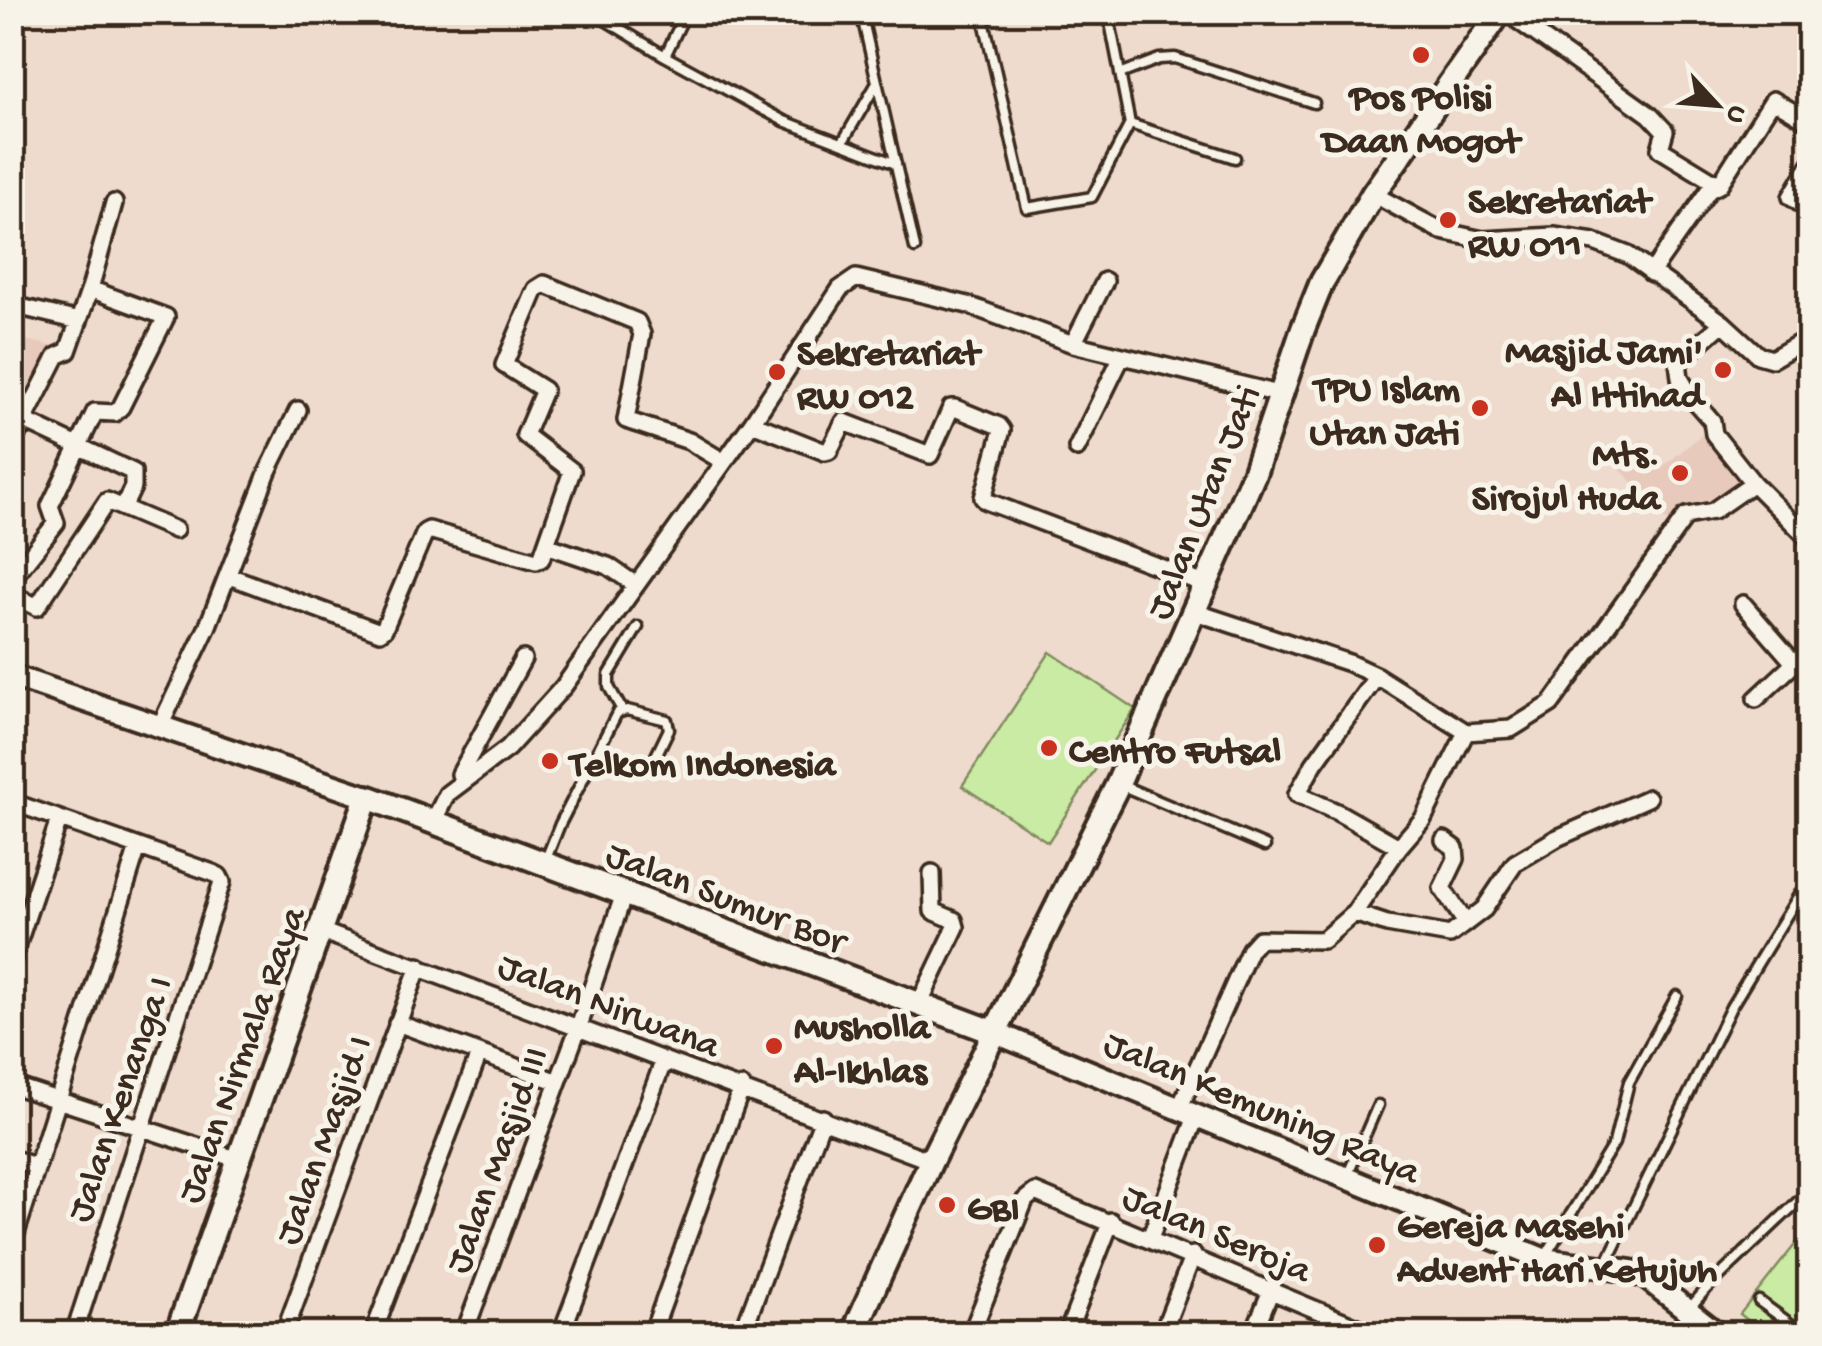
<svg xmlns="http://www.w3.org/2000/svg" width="1822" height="1346" viewBox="0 0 1822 1346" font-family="'Gochi Hand',sans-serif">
<rect width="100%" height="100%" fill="#eedbce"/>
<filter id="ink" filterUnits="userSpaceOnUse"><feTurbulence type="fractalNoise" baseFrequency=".01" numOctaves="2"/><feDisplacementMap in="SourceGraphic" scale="20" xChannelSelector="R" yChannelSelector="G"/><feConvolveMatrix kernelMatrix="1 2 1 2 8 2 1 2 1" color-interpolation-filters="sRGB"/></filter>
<g filter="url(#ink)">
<path fill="#e8cabc" d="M12,337l46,10 -18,41 -14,22 -13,-6z
M1705,432l41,52 -74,43 -58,-65 29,-23 22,26z"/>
<path fill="#c9eba3" stroke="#828a60" stroke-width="2.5" d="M1050,652l85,57 -87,133 -86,-56z
M1809,1227v106h-45l-24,-19z"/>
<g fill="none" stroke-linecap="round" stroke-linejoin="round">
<g stroke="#3b2a1e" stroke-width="15">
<path id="service" d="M592,12l73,44
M686,12l-21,44 119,65 112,43
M861,12l54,236
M982,12l45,196 65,-11 38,-73 -22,-112
M1120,74l39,-15 16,-1 139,45
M1130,124l105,34
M842,143l35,-60
M622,710l-13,-23v-12l29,-48
M1123,786l142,60
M546,859l14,-35 57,-111 10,-3 40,10 2,9 -18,37
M1348,1174l30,-69
M1546,1255l68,-112 15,-61 48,-86
M1605,1266l126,-259 79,-130
M1759,1301l37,27 -3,6
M1688,1310l19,-22 103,-98"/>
</g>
<g stroke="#3b2a1e" stroke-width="22">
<path id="minor" d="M1506,12l144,103 15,16 -5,18 59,36
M1810,165l-19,32 19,14
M1373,194l68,37 42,9 71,-4 40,6 34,13 95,68 35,32 14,4 38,-22
M1651,273l58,-83 10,-5 54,-85 37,22
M12,305l67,16
M1723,323l-45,39 2,16 11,19 21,24 2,13 39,49 57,57
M1073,344l32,-63
M25,421l108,51v15l-9,19
M752,423l73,29 4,-1 15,-29 86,33 21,-47h4l44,18 3,4 -19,68 3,3 221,84
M12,444l45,-88 11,-5 22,-62
M1077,448l45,-92
M546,545l62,21 28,19
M229,576l151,56 4,-3 41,-97 4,-2 107,31 5,-2 31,-88 -47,-36 19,-45 -40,-25 32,-76 8,-5 93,38 5,12 -16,86 63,21 35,21
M12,579l44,-56 -6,-17 45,-94 20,1 6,-6 45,-90 -76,-28 24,-86
M12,594l25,13 70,-106 68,29
M1743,604l52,60
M1195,612l154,51 28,13 89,56
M1377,676l-63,88 -17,30 42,19 60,34
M1756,699l54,-50
M161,724l46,-96 61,-157 30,-61
M1466,732l45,-3 40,-25 135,-188 27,-5 40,-28
M463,782l-3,-8 63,-115
M12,802l201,71 6,3 3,6 -148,452
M433,822l14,-28 61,-46 56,-62 188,-263 88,-134 16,-11 112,27 105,39 210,51
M1444,840l11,8 1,11 -14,29 24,35
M1354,913l33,11 63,11 34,-26 31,-46 42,-25 91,-40
M321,931l610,230
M12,961l47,-141
M919,1004l37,-77 -2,-7 -21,-9 -1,-38
M397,1023l161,59
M12,1085l227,75
M1180,1107l70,-158 9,-10 64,1 31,-27 45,-66 24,-28 43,-87
M12,1158l25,9
M1150,1238l47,-124
M12,1246l126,-399
M284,1334l135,-368
M373,1334l106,-280
M464,1334l115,-308 45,-132
M561,1334l103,-274
M652,1334l90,-247
M742,1334l81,-216
M971,1334l54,-134 10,-8 339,142
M1067,1334l44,-113
M1162,1334l31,-79
M1253,1334l19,-46"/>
</g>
<g stroke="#3b2a1e" stroke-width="28">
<path id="tertiary" d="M12,676l355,121
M996,1033l547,226 87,12 15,6 73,57"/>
</g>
<g stroke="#3b2a1e" stroke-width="30">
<path id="secondary" d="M177,1334l190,-537 629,236
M853,1334l78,-173 187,-377 136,-310 49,-145 19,-47 51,-88 127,-182"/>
</g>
<use href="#service" stroke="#f7f3e8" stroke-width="8"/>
<use href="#minor" stroke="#f7f3e8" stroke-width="15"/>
<use href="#tertiary" stroke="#f7f3e8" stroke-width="20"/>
<use href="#secondary" stroke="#f7f3e8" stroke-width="22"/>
</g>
</g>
<g fill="#c8321e" stroke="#f7f3e8" stroke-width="4">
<circle cx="1421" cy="55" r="10"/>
<circle cx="1448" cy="220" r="10"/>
<circle cx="1723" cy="370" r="10"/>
<circle cx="777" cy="372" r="10"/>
<circle cx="1480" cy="408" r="10"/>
<circle cx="1680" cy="473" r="10"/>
<circle cx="1049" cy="748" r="10"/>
<circle cx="550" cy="761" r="10"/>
<circle cx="774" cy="1046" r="10"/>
<circle cx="947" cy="1205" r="10"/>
<circle cx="1377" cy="1245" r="10"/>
</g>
<g text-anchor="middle" stroke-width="10" stroke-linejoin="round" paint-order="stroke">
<g font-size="38" font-weight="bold" fill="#3b2a1e" stroke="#f7f3e8" text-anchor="start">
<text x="1421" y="107" text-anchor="middle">Pos Polisi<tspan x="1421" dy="44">Daan Mogot</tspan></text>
<text x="1468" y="211">Sekretariat<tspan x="1468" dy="44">RW 011</tspan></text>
<text x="1703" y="361" text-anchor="end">Masjid Jami'<tspan x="1703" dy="44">Al Ittihad</tspan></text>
<text x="797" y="363">Sekretariat<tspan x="797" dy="44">RW 012</tspan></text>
<text x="1460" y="399" text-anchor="end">TPU Islam<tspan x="1460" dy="44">Utan Jati</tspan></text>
<text x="1660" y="464" text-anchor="end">Mts.<tspan x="1660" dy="44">Sirojul Huda</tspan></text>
<text x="1069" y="761">Centro Futsal</text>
<text x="570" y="774">Telkom Indonesia</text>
<text x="794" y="1037">Musholla<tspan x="794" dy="44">Al-Ikhlas</tspan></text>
<text x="967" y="1218">GBI</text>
<text x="1397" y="1236">Gereja Masehi<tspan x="1397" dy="44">Advent Hari Ketujuh</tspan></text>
</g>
<g font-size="38" fill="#3b2a1e" stroke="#f7f3e8">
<text transform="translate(1201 501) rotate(-68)" y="13">Jalan Utan Jati</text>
<text transform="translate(727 895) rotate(21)" y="13">Jalan Sumur Bor</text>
<text transform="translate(610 1003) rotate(21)" y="13">Jalan Nirwana</text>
<text transform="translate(239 1054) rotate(-70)" y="13">Jalan Nirmala Raya</text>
<text transform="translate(117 1098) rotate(-71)" y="13">Jalan Kenanga I</text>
<text transform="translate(1263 1105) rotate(23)" y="13">Jalan Kemuning Raya</text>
<text transform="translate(321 1139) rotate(-70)" y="13">Jalan Masjid I</text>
<text transform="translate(494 1159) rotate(-70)" y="13">Jalan Masjid III</text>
<text transform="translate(1218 1231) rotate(23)" y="13">Jalan Seroja</text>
</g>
</g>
<rect width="1822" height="1346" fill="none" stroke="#f7f3e8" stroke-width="50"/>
<rect x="25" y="25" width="1772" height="1296" fill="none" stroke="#3b2a1e" stroke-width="4" filter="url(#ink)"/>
<g transform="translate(1717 105) rotate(116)" stroke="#f7f3e8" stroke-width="8" paint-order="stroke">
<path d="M0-8L18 38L0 25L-18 38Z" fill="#3b2a1e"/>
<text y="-15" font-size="28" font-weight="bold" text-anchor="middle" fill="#3b2a1e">U</text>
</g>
</svg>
